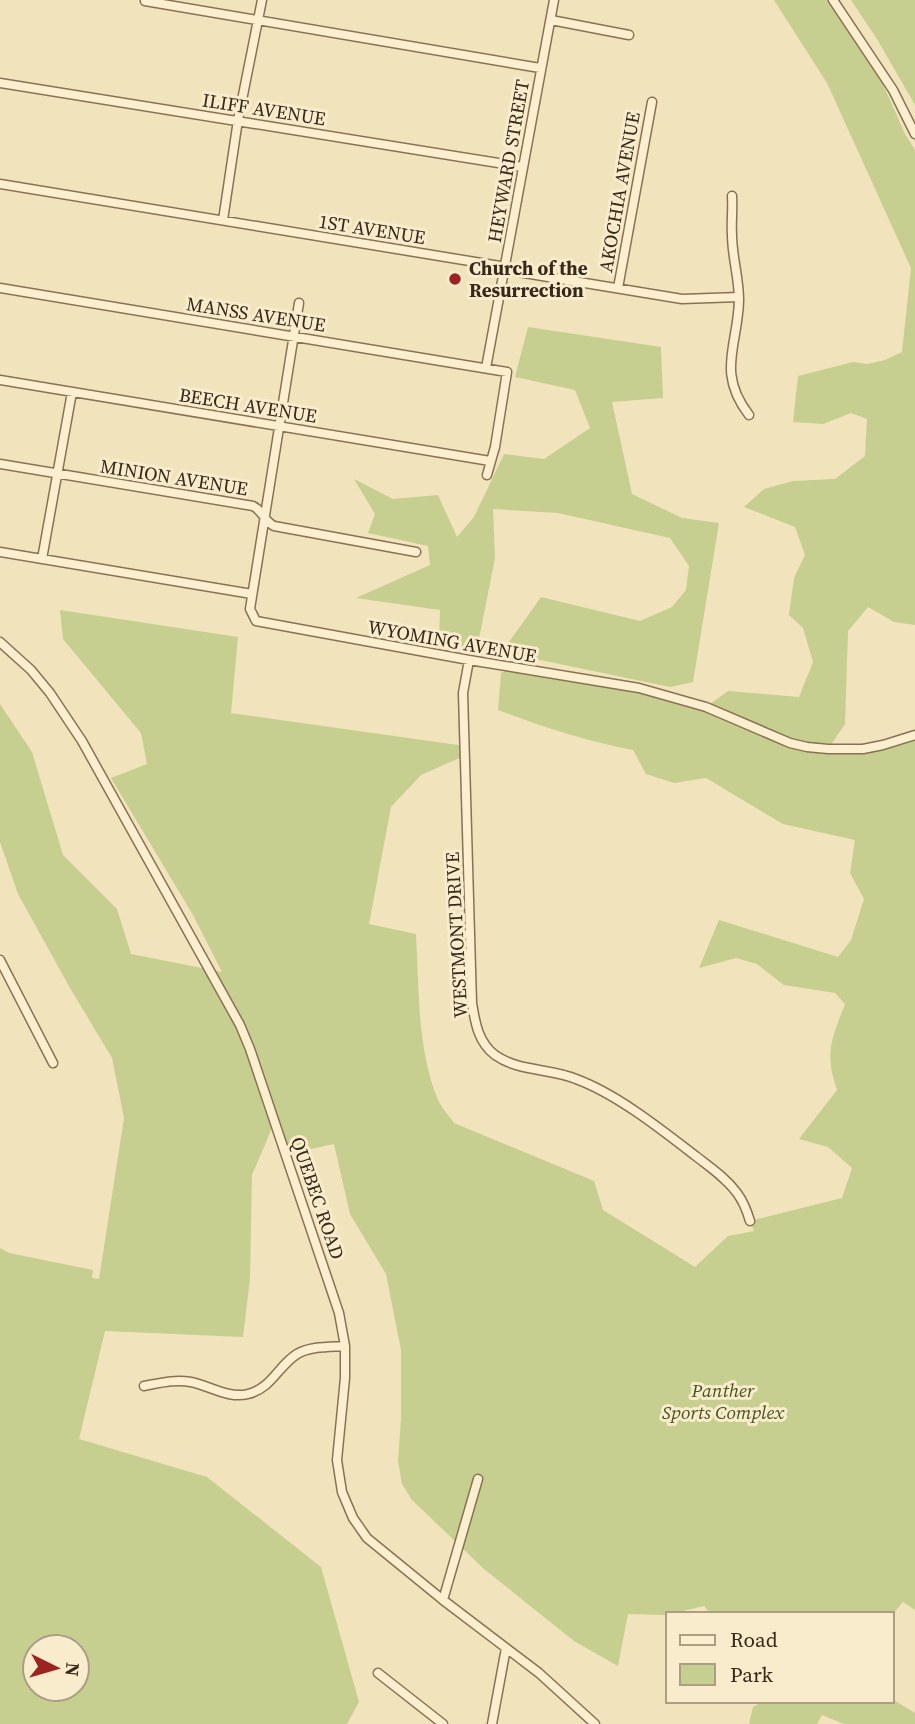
<svg xmlns="http://www.w3.org/2000/svg" width="915" height="1724" viewBox="0 0 915 1724" font-family="'Source Serif 4',serif">
<rect width="100%" height="100%" fill="#f1e3bc"/>
<path fill="#c6cf8f" fill-rule="evenodd" d="M774,0h59l33,46 39,88 10,16v475l-21,-3 -26,-15 -20,24 -3,93 -17,25 17,1 70,-15v875l-12,-8 -11,13 -117,-1 -3,-3 -3,3h-58l-7,-8 -38,9 -38,-1 -10,52 -44,-25 -90,-72 -72,-69 -10,-16 -4,-23 3,-42v-69l-15,-76 -36,-60 -16,-70 -47,10 -12,-33 -23,54 -2,103 -7,59 -138,-6 -26,108 128,38 114,90 38,135 -12,22h-347v-476l9,5 84,17 -1,8 7,1 25,-161 -12,-60 -42,-70 -52,-94 -18,-52v-138l32,48 31,103 54,54 14,45 91,18 -29,-57 -82,-137 36,-14 -6,-31 -78,-94 -3,-29 178,27 -7,76 234,33 -1,10 -43,19 -30,32 -22,117 47,10c3,54 1,115 22,166 4,8 11,16 16,23l140,58 9,29 92,57 33,-31 26,-5 -4,-10 92,-23 10,-30 -24,-21 -29,-8 38,-49c-13,-37 -5,-52 8,-86l-10,-11 -51,-8 -27,-21 -21,-6 -37,10 20,-48 119,37 13,-17 13,-41 -14,-26 5,-33 -72,-16 -77,-46 -32,5 -28,-9 -13,-24c-47,-9 -90,-23 -135,-40l3,-37 11,-6 127,21 67,19 22,-16 71,6 14,-35 -10,-34 -14,-13 5,-37 11,-23 -10,-28 -51,-20 20,-18 29,-8 42,-2 30,-23 2,-37 -16,-6 -28,11 -30,-2 5,-46 55,-14 14,2 18,-4 17,-8 9,-84 -84,-185zM35,1647h42v42h-42z
M851,0h64v105l-38,-66z
M528,327l133,20 2,51 -51,4 20,92 50,24 37,5 -26,159 -23,5 -168,-35 39,-55 99,24 32,-14 14,-17 3,-24 -19,-28 -112,-25 -65,-4 2,49 -18,91 -38,-7 1,-32 -84,-12 74,-33 -2,-19 -60,-13 7,-19 -21,-35 39,20 45,-4 19,42 17,-20 30,-63 40,5 46,-31 -15,-38 -60,-13z
M892,1699l23,14v11h-71l-22,-9 -5,9h-68l4,-17 11,-6h128z"/>
<g fill="none" stroke-linecap="round" stroke-linejoin="round">
<g stroke="#897254" stroke-width="11">
<path id="minor" d="M833,0l60,90 22,44
M145,1l395,67
M551,20l78,15
M0,83l523,84
M0,184l506,83 6,4 170,28 57,-2
M732,196c1,14 -1,26 0,39 0,21 7,43 7,65 -1,46 -23,72 10,115
M223,220l15,-100 24,-120
M0,288l507,84 -12,75 -8,28
M618,288l34,-186
M299,303l-49,306 6,12 213,39 170,28 67,19 84,36 17,4 21,2h35l20,-4 32,-10
M486,368l68,-368
M0,380l490,81
M0,464l253,42c10,5 11,15 21,20l142,26
M0,552l252,42
M42,559l30,-167
M0,642l31,28 19,23 32,48 158,284 10,24 89,264 6,33v32l-8,82 5,32 11,26 14,20 76,62 96,73 56,51
M469,660l-6,33 9,310c3,19 6,39 23,52 24,17 55,13 81,24 41,15 86,51 121,78 14,11 29,21 40,36 6,8 10,18 13,28
M0,960l53,103
M144,1386c16,-3 31,-7 47,-4 19,4 38,17 57,12 24,-6 30,-28 49,-40 13,-8 33,-7 48,-8
M443,1600l35,-121
M378,1673l65,51
M492,1724l14,-76"/>
</g>
<use href="#minor" stroke="#fbefcf" stroke-width="8"/>
</g>
<circle fill="#9c2320" stroke="#f8eccc" stroke-width="2.5" cx="455" cy="279" r="7"/>
<g text-anchor="middle" stroke-width="6" stroke-linejoin="round" paint-order="stroke">
<g font-size="19" fill="#37291a" stroke="#f8eccc">
<text transform="translate(264 109) rotate(9)" y="7">ILIFF AVENUE</text>
<text transform="translate(508 161) rotate(-80)" y="7">HEYWARD STREET</text>
<text transform="translate(619 192) rotate(-80)" y="7">AKOCHIA AVENUE</text>
<text transform="translate(372 229) rotate(9)" y="7">1ST AVENUE</text>
<text transform="translate(256 314) rotate(9)" y="7">MANSS AVENUE</text>
<text transform="translate(248 405) rotate(9)" y="7">BEECH AVENUE</text>
<text transform="translate(174 477) rotate(9)" y="7">MINION AVENUE</text>
<text transform="translate(452 641) rotate(10)" y="7">WYOMING AVENUE</text>
<text transform="translate(456 935) rotate(-93)" y="7">WESTMONT DRIVE</text>
<text transform="translate(318 1198) rotate(71)" y="7">QUEBEC ROAD</text>
</g>
<g font-size="19" font-weight="bold" fill="#37291a" stroke="#f8eccc" text-anchor="start">
<text x="469" y="275">Church of the<tspan x="469" dy="22">Resurrection</tspan></text>
</g>
<g font-size="19" font-style="italic" fill="#46551f" stroke="#f8eccc">
<text x="723" y="1397">Panther<tspan x="723" dy="22">Sports Complex</tspan></text>
</g>
</g>
<rect x="666" y="1612" width="228" height="91" fill="#f8eccc" stroke="#ab9e85" stroke-width="2"/>
<rect x="680" y="1635" width="35" height="10" fill="#fbefcf" stroke="#ab9e85" stroke-width="2"/>
<text x="730" y="1647" font-size="21" fill="#37291a">Road</text>
<rect x="680" y="1664" width="35" height="21" fill="#c6cf8f" stroke="#ab9e85" stroke-width="2"/>
<text x="730" y="1682" font-size="21" fill="#37291a">Park</text>
<g transform="translate(56 1668) rotate(95)"><circle r="33" fill="#f8eccc" stroke="#ab9e85" stroke-width="2"/>
<path d="M0-5L12 26L0 18L-12 26Z" fill="#9c2320"/>
<text y="-10" font-size="19" font-weight="bold" text-anchor="middle" fill="#37291a">N</text>
</g>
</svg>
